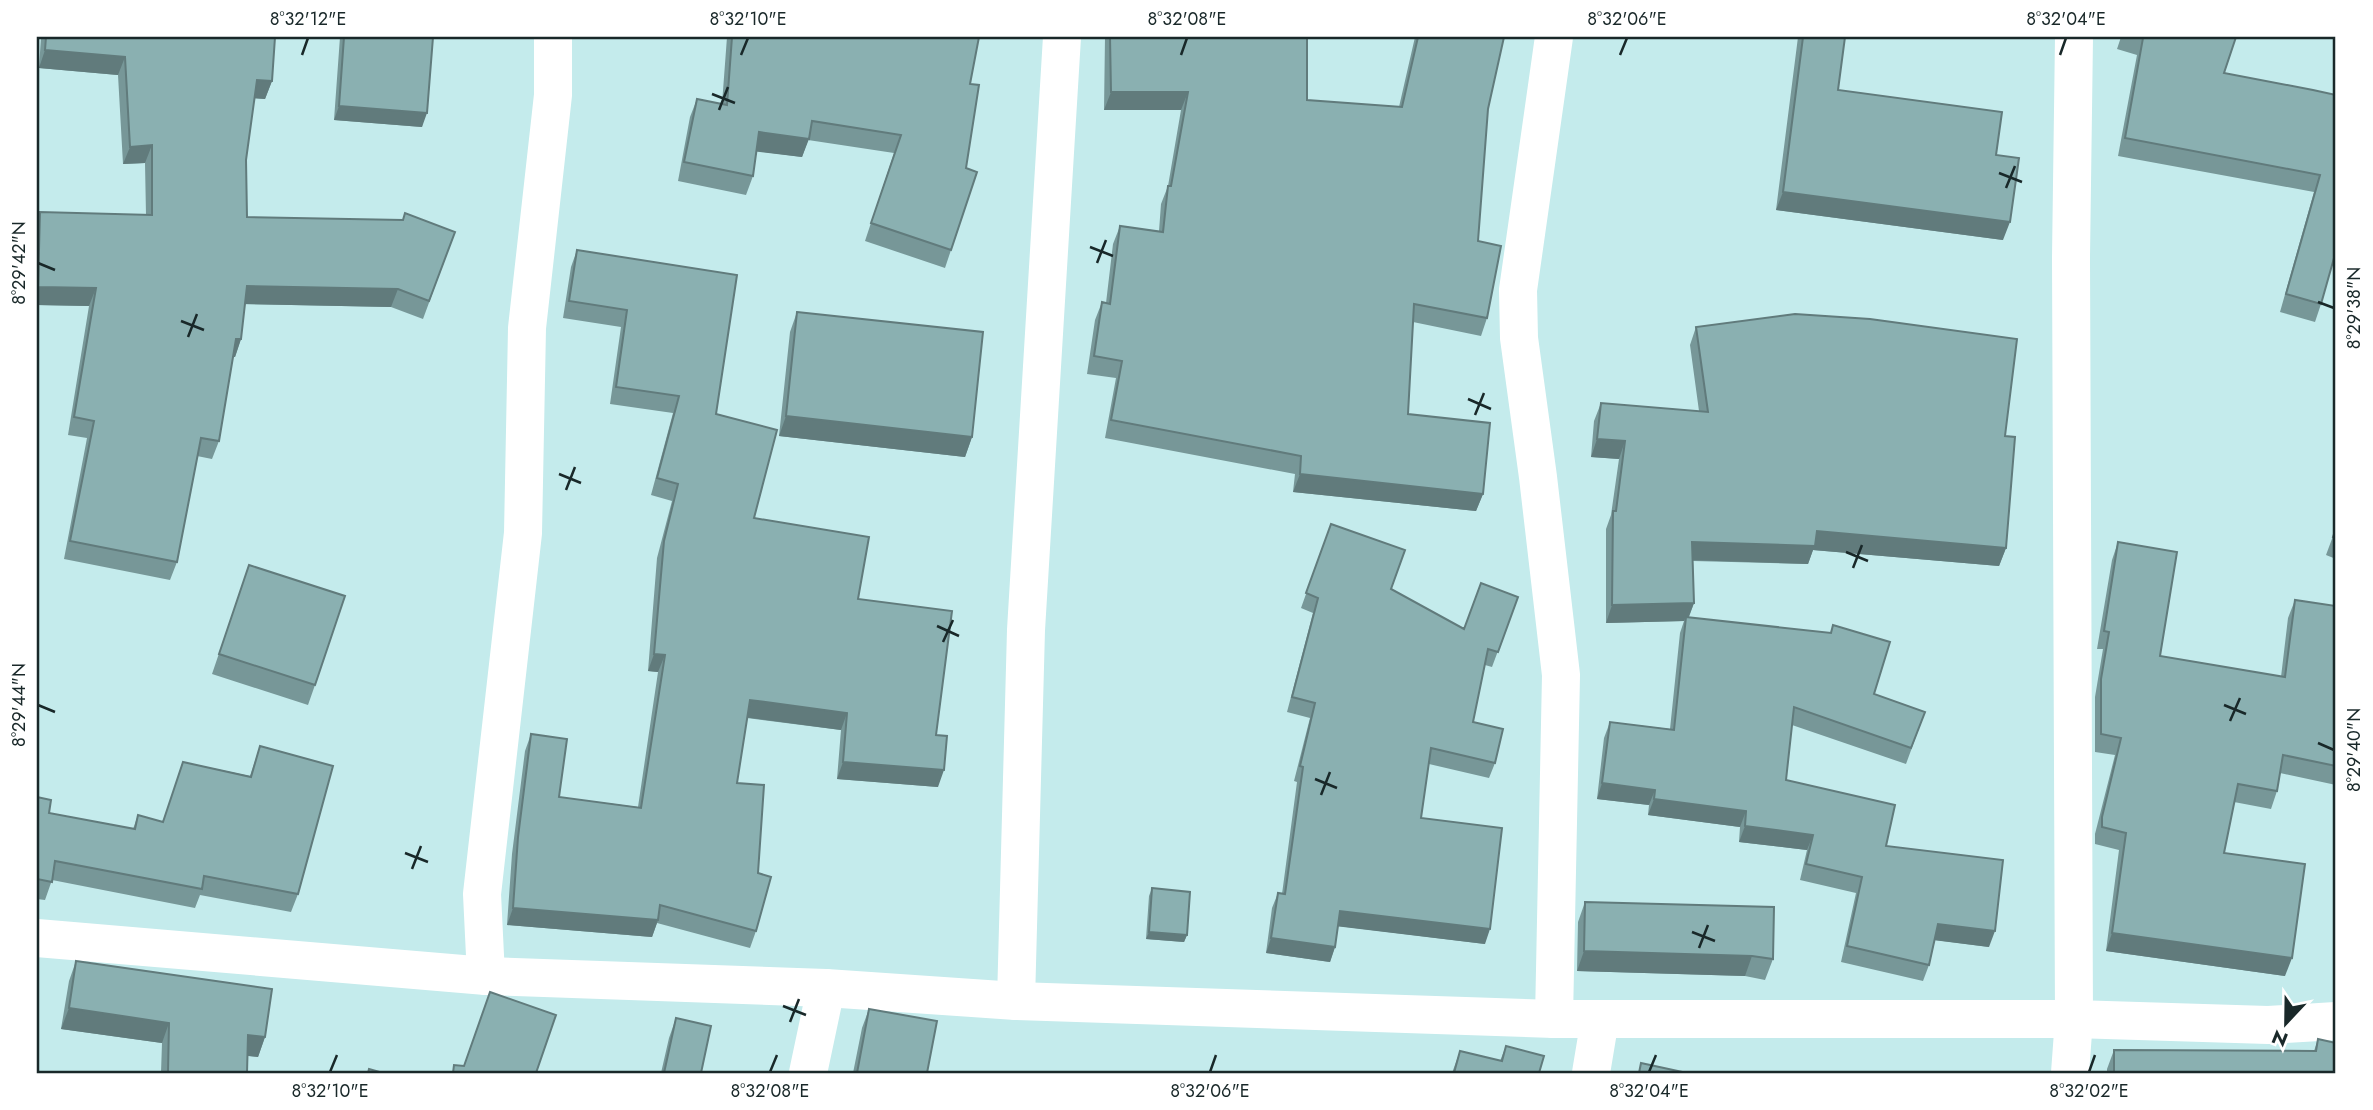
<svg xmlns="http://www.w3.org/2000/svg" width="2373" height="1110" viewBox="0 0 2373 1110" font-family="Jost,sans-serif">
<rect width="100%" height="100%" fill="#c4ebec"/>
<g fill="none" stroke-linecap="round" stroke-linejoin="round">
<path stroke="#fff" stroke-width="38" d="M1554,37l-36,253 1,48 19,139 23,198 -7,344
M486,976l-4,-82 41,-361 4,-205 26,-233v-58
M1016,1001l10,-371 36,-593
M808,1073l18,-85
M1591,1073l9,-54
M2070,1073l4,-54 -3,-761 3,-221"/>
<path stroke="#fff" stroke-width="38" d="M37,938l449,38 340,12 190,13 538,18h520l194,6 68,-4"/>
</g>
<path fill="#779798" d="M41,37h234l-3,44 -7,18 -11,-1 -8,62 1,57 208,15 -32,87 -32,-12 -146,-3 -4,35 -6,18h-2l-14,84 -7,18 -15,-3 -20,106 -7,18 -106,-21 23,-121 -19,-3 21,-129 -52,-1v-84l3,-9 106,3 -1,-52 -22,1 -5,-89 -79,-7z
M340,37h93l-11,90 -88,-7z
M727,37h252l-9,47 -19,166 -6,18 -80,-27 29,-88 -86,-13 -6,17 -46,-6 -3,25 -7,19 -68,-14 12,-64 7,-18 25,5z
M1105,37h202v63l92,7 16,-70h89l-16,72 -10,132 9,77 -6,18 -68,-14 -5,92 75,80 -7,17 -183,-19 2,-18 -190,-36 11,-60 -29,-4 8,-54 7,-18 4,1 7,-59 7,-18 39,5 2,-27 7,-18 13,-76h-77z
M1798,37h47l-7,53 158,65 7,85 -227,-30z
M2121,37h115l-12,36 112,22 -15,209 -6,18 -35,-10 34,-120 -196,-36 19,-101 -20,-6z
M577,250l139,164 38,104 104,81 78,136 2,52 -101,-8 4,-49 -94,-12 -10,65 21,90 -2,58 -6,17 -93,-25 -5,14 -145,-12 5,-71 13,-103 6,-17 28,63 79,10 20,-135 -10,-1 9,-113 15,-57 -21,-6 22,-82 -63,-9 11,-77 -58,-9 8,-51z
M797,312l175,125 -7,20 -186,-21 11,-104z
M1696,327l309,109 1,112 -7,18 -186,-16 -5,14 -115,-3 1,42 -5,14 185,77 51,18 -19,52 -114,-39 -6,55 100,66 103,101 -54,-7 -6,25 -6,16 -82,-19 15,-69 -56,-13 7,-30 -68,-8 1,-15 -92,-12 1,-10 -52,-6 7,-61 6,-16 60,7 10,-96 4,-12 -78,2v-94l5,-14 8,-56 -28,-2 3,-36 7,-18 98,8 -9,-66z
M1331,524l60,65 73,40 54,-32 -26,70 -7,-2 -12,57 22,41 -6,15 -60,-14 -8,54 64,126 -147,-18 -3,21 -5,15 -64,-9 6,-45 6,-15 4,1 15,-112 -3,-1 16,-63 -23,-6 26,-99 -12,-5z
M2336,528v31l-10,-4z
M2118,542l42,114 121,21 7,-59 7,-18 41,6v179l-56,-12 -3,18 -6,18 -37,-7 -10,51 61,123 -179,-25 13,-101 -24,-6v-10l20,-79 -20,-3v-55l8,-48h-6l15,-89z
M249,565l66,120 -7,20 -96,-31z
M260,746l38,148 -7,18 -91,-17 -5,13 -143,-28 -7,20 -8,-1v-102l12,16 84,16 5,-14 25,7 20,-60 67,14z
M1152,888l35,47 -3,7 -38,-3 3,-43z
M1585,902l188,57 -8,21 -20,-4 -168,-5 1,-49z
M76,961l189,76 -7,20 -10,-1 -1,17h-86l1,-30 -101,-14 8,-48z
M869,1009l58,64h-74l9,-45z
M676,1018l25,55h-40l8,-35z
M2318,1039l18,34h-229v-4l7,-19 200,1z
M1506,1046l33,27h-87l8,-22 40,10z"/>
<path fill="#617b7c" d="M45,50l80,7 -7,18 -79,-7z
M257,80l15,1 -7,18 -15,-1z
M1111,92h77l-7,18h-77z
M339,106l88,7 -5,14 -88,-7z
M759,132l50,7 -7,18 -50,-6z
M152,145l-7,18 -22,1 7,-17z
M1783,192l227,30 -7,18 -227,-30z
M247,286l151,3 -7,18 -151,-3z
M38,287l58,1 -7,18 -52,-1v-14z
M236,339h5l-6,18 -5,-1z
M786,416l186,21 -7,20 -186,-21z
M1597,439l28,2 -6,18 -28,-2z
M1300,474l183,20 -7,17 -183,-19z
M1817,531l189,17 -7,18 -186,-16 -5,14 -122,-4 6,-18z
M1694,603l-7,18 -1,-4 -2,4 -78,2 6,-18z
M654,654l11,1 -7,17 -10,-1z
M750,700l97,13 -6,17 -98,-13z
M843,762l101,8 -6,17 -101,-8z
M1602,783l53,7 -6,15 -52,-6z
M1654,799l92,12 -6,16 -92,-12z
M1745,826l68,9 -6,15 -68,-8z
M513,908l145,12 -6,17 -145,-12z
M1340,911l150,18 -5,15 -150,-18z
M1938,924l57,7 -6,16 -56,-7z
M1149,932l38,3 -3,7 -38,-3z
M2112,933l180,25 -7,18 -179,-25z
M1271,938l64,9 -5,15 -64,-9z
M1584,951l168,5 -7,20 -168,-5z
M69,1008l100,15 -7,20 -101,-14z
M248,1035l17,2 -7,20 -17,-2z"/>
<path fill="#8ab0b1" stroke="#617b7c" stroke-width="2" d="M46,37h229l-3,44 -15,-1 -11,80 1,57 156,3 2,-7 50,19 -26,69 -31,-12 -151,-3 -6,53h-5l-17,102 -18,-3 -24,124 -107,-21 24,-120 -20,-4 22,-129 -58,-1 2,-75 112,3v-70l-22,2 -5,-90 -80,-7z
M344,37h89l-6,76 -88,-7z
M732,37h247l-9,47 9,1 -13,83 11,4 -26,78 -80,-27 30,-88 -89,-14 -3,18 -50,-7 -6,44 -69,-14 13,-63 30,6z
M1110,37h197v63l95,7 16,-70h86l-16,72 -10,132 23,5 -14,72 -73,-14 -6,110 82,9 -7,71 -183,-20 1,-18 -190,-36 11,-59 -28,-5 8,-54 8,2 10,-78 43,6 5,-46h3l17,-94h-77z
M1803,37h42l-7,53 164,22 -6,43 23,3 -9,64 -227,-30z
M2140,37h96l-12,36 89,17 23,5v156l-15,53 -35,-10 34,-119 -195,-37 18,-100z
M577,250l160,25 -21,139 61,16 -23,88 115,19 -11,62 94,12 -16,124 11,1 -3,34 -101,-8 4,-49 -97,-13 -13,83 27,2 -6,88 13,4 -15,54 -96,-26 -2,15 -145,-12 5,-71 13,-103 36,5 -8,58 82,11 24,-153 -11,-1 10,-113 14,-57 -21,-6 22,-82 -63,-9 11,-77 -58,-9z
M797,312l186,20 -11,105 -186,-21z
M1795,314l75,5 147,20 -12,97 10,1 -9,111 -189,-17 -2,15 -123,-4 2,61 -82,2 1,-94h3l9,-70 -28,-2 4,-36 107,9 -12,-85z
M1331,524l74,26 -14,39 73,40 17,-46 37,14 -20,55 -10,-3 -15,73 30,7 -8,34 -64,-15 -10,70 81,10 -12,101 -150,-18 -5,36 -64,-9 7,-45 7,1 18,-127 -3,-1 15,-63 -23,-6 26,-99 -12,-5z
M2336,528v10l-3,-1z
M2118,542l59,10 -17,104 125,21 10,-77 41,6v160l-53,-11 -6,36 -39,-7 -14,69 81,11 -13,94 -180,-25 14,-100 -24,-6v-10l19,-79 -20,-4v-55l8,-47 -5,-1z
M249,565l96,31 -30,89 -96,-31z
M1686,617l145,16 2,-8 57,17 -16,52 51,18 -14,36 -117,-41 -8,73 109,25 -9,41 117,14 -8,71 -57,-7 -9,41 -82,-19 15,-69 -56,-13 7,-29 -68,-9 1,-15 -92,-12 1,-9 -53,-7 8,-61 64,8z
M260,746l73,20 -35,128 -94,-18 -2,13 -147,-28 -3,21 -15,-3v-82l14,3 -2,13 86,16 3,-14 25,7 20,-60 68,15z
M1152,888l38,4 -3,43 -38,-3z
M1585,902l189,5 -1,52 -21,-3 -168,-5z
M76,961l196,28 -7,48 -17,-2 -1,38h-79l1,-50 -100,-15z
M490,992l66,23 -20,58h2h-85l1,-8 10,1z
M869,1009l68,12 -10,52h-70z
M676,1018l35,8 -10,47h-37z
M2318,1039l18,4v30h-222v-23l202,1z
M1506,1046l38,10 -5,17h-85l6,-22 42,10z
M1641,1063l46,10h-48z
M369,1069l14,4h-15z"/>
<path fill="none" stroke="#192829" stroke-width="2.5" d="M302,55l6,-17M741,55l7,-17M1181,55l6,-17M1620,55l7,-17M2060,55l6,-17M712,94l23,9M719,110l9,-23M1999,173l23,9M2006,188l9,-22M1090,247l23,9M38,263l17,7M1097,263l9,-23M2318,302l16,6M181,321l23,9M188,337l9,-23M1468,399l23,10M1475,415l9,-22M559,474l22,9M566,490l9,-23M1846,552l22,9M1853,568l9,-23M937,626l22,10M943,642l10,-22M38,705l17,7M2224,705l22,9M2230,721l10,-23M2318,743l16,7M1315,779l22,9M1321,795l9,-23M405,853l23,9M412,869l9,-23M1692,932l23,9M1699,948l9,-23M783,1006l23,9M790,1022l9,-23M330,1072l7,-17M770,1072l7,-17M1210,1072l6,-17M1649,1072l7,-17M2089,1072l6,-17"/>
<rect width="2373" height="1110" fill="none" stroke="#ffffff" stroke-width="77"/>
<g transform="translate(2286 1023) rotate(202)" stroke="#ffffff" stroke-width="5" paint-order="stroke">
<path d="M0-5L12 26L0 18L-12 26Z" fill="#192829"/>
<text y="-10" font-size="19" font-weight="bold" text-anchor="middle" fill="#192829">N</text>
</g>
<rect x="38" y="38" width="2296" height="1034" fill="none" stroke="#192829" stroke-width="2.5"/>
<g font-size="18" text-anchor="middle" fill="#192829">
<text x="308" y="25">8°32'12"E</text>
<text x="748" y="25">8°32'10"E</text>
<text x="1187" y="25">8°32'08"E</text>
<text x="1627" y="25">8°32'06"E</text>
<text x="2066" y="25">8°32'04"E</text>
<text transform="translate(19 263) rotate(-90)" y="6">8°29'42"N</text>
<text transform="translate(2354 308) rotate(-90)" y="6">8°29'38"N</text>
<text transform="translate(19 705) rotate(-90)" y="6">8°29'44"N</text>
<text transform="translate(2354 750) rotate(-90)" y="6">8°29'40"N</text>
<text x="330" y="1097">8°32'10"E</text>
<text x="770" y="1097">8°32'08"E</text>
<text x="1210" y="1097">8°32'06"E</text>
<text x="1649" y="1097">8°32'04"E</text>
<text x="2089" y="1097">8°32'02"E</text>
</g>
</svg>
